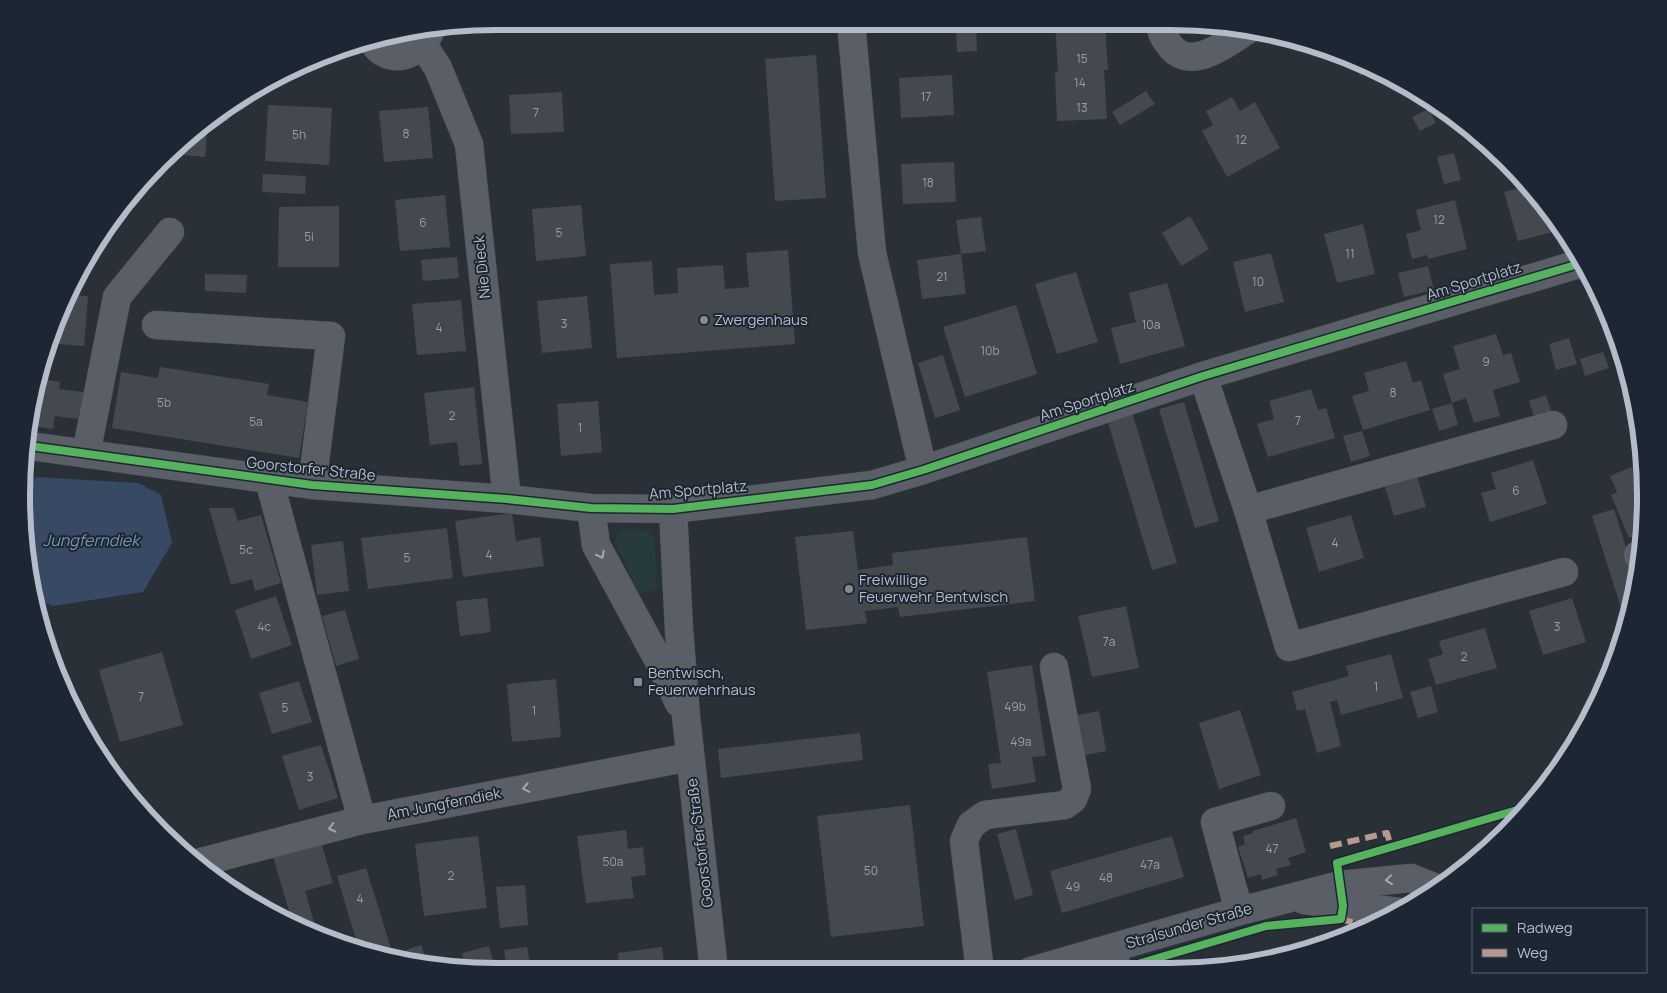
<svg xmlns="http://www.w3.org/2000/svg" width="1667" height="993" viewBox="0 0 1667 993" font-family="Manrope,sans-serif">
<rect width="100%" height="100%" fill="#2a3038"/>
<path fill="#273a3e" d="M632,528l15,4 8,8 2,48 -18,6 -24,-53 7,-11z"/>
<path fill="#384963" d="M36,477l102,6 23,12 11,48 -29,49 -90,14 -15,-6 -17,-104z"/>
<path fill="#444950" d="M896,22h54v4l-53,3z
M1055,22h50l3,48h-4l3,49 -50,2 -2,-48 3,-1z
M976,26l1,25 -20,1 -1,-25z
M816,55l10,143 -51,3 -10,-142z
M327,56l1,6 -17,2z
M1347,58l22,11 -8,7z
M952,75l2,40 -53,3 -2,-40z
M1146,91l9,13 -35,21 -8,-13z
M562,92l2,40 -53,2 -2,-39z
M1232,97l8,14 15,-9 25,46 -53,29 -25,-46 11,-6 -7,-14z
M268,105l64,3 -3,57 -64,-4z
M230,107l-2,14 -20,-2 -3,38 -32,-3 34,-35z
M428,107l5,51 -49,4 -5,-51z
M1429,109l7,14 -16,8 -8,-14z
M1454,153l7,27 -17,4 -7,-27z
M954,162l2,40 -53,2 -2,-40z
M263,174l43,2 -1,18 -43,-2z
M1527,186l25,30 4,15 -38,10 -14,-49z
M445,195l5,52 -50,4 -5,-51z
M1455,200l12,49 -39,10 -1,-4 -15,4 -6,-25 15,-4 -5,-20z
M581,205l5,51 -50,5 -4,-52z
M339,206v61h-61l1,-60z
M1190,216l19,33 -28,17 -19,-33z
M981,217l5,34 -25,3 -5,-34z
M1363,224l12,50 -38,9 -13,-49z
M788,250l7,94 -178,14 -7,-94 42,-3 2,34 24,-2 -1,-25 46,-3 2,24 24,-2 -3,-34z
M1271,253l13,49 -39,10 -12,-50z
M961,254l5,40 -44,5 -5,-39z
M457,257l2,21 -36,3 -2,-21z
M1428,266l6,24 -30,7 -6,-24z
M1076,272l22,70 -41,12 -22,-70z
M205,274l42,1 -1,18 -41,-2z
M1167,283l18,63 -65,18 -9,-36 25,-6 -7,-29z
M72,295l16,1 -4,50 -37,-3z
M587,296l5,52 -50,5 -5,-52z
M461,300l5,51 -49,4 -5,-51z
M1016,305l21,69 -72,23 -22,-70z
M1604,305l6,10 9,32 -9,3 -14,-42z
M1496,334l7,21 8,-2 9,29 -27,8 7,26 -26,7 -8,-25 -14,5 -9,-29 17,-5 -7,-23z
M1569,338l8,26 -21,6 -7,-26z
M1603,352l6,16 -24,8 -5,-17z
M943,355l17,55 -25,8 -17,-55z
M1406,361l7,22 8,-3 9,30 -67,20 -11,-34 17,-5 -5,-18z
M160,367l109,17 -2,11 41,7 -9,56 -187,-30 9,-56 37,6z
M41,379l19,3 -1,7 25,3 -5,27 -24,-3 -2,13 -20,-3z
M474,387l8,77 -22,2 -3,-24 -27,3 -6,-52z
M1311,389l7,21 8,-2 9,30 -67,19 -11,-33 17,-5 -5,-18z
M1546,395l6,19 -17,6 -6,-19z
M598,401l4,51 -41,4 -4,-52z
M1184,402l35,119 -24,7 -36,-119z
M1452,403l6,22 -19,6 -7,-22z
M1132,412l45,151 -25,7 -45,-151z
M1362,431l8,25 -19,6 -8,-26z
M1533,460l14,44 -57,18 -9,-29 15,-4 -5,-16z
M1641,463l5,34 -4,36 -13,5 -18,-43 6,-3 -7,-16z
M1417,477l9,30 -32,9 -9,-29z
M209,508h25l4,13 23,-6 20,68 -26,8 -3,-12 -21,6z
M1614,509l23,73 -7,30 -7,2 -31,-98z
M512,513l4,28 24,-4 4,29 -81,11 -8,-56z
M1351,515l13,43 -45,14 -13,-44z
M447,528l6,50 -85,11 -7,-51z
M853,531l5,39 35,-5 -1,-12 135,-16 8,64 -135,16 -2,-10 -33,4 2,12 -61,7 -11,-93z
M343,541l6,50 -32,4 -6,-50z
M276,596l16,49 -41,14 -16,-49z
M487,598l4,34 -31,4 -4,-35z
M1572,598l14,44 -43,13 -14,-44z
M1126,606l13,62 -47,9 -14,-61z
M345,610l14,49 -23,7 -14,-50z
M1485,628l12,40 -61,17 -8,-26 15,-5 -4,-13z
M162,652l21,73 -63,17 -21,-72z
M1391,654l12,44 -62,17 -4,-15 -7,2 11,44 -24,7 -12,-44 -8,2 -5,-19 57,-16 -3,-10z
M1032,665l14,91 -14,1 4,25 -44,7 -4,-25 13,-1 -14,-91z
M556,679l5,58 -49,5 -5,-58z
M299,681l13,41 -40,12 -13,-41z
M1431,686l7,26 -20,6 -8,-26z
M1240,710l21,65 -42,14 -20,-66z
M1099,711l7,40 -26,5 -7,-40z
M860,733l3,27 -142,18 -3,-29z
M321,745l17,53 -39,12 -17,-54z
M910,805l14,121 -93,11 -14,-121z
M1296,818l10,34 -18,6 3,7 -15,4 2,6 -16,5 -1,-6 -13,4 -10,-31 7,-3 -2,-8 10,-3v-2z
M1016,829l17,66 -18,5 -18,-66z
M626,830l2,19 15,-2 3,28 -15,2 3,21 -48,5 -9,-67z
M478,836l9,72 -63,8 -9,-72z
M1172,836l12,41 -122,36 -12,-42z
M320,839l13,44 -28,8 12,42 -25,-12 -20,-68z
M366,868l17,54 10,34 -34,-6 -22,-74z
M525,885l3,40 -28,3 -4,-41z
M421,945l4,12 -11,3 -5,-1 -3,-9z
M489,946l7,25h-29l-5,-18z
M527,947l4,22 -24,2 -3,-21z
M662,947l3,24h-45l-2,-18z"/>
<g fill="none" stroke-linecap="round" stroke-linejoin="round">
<g stroke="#484c53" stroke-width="29">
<path id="minor" d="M851,22l21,231 51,217
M1160,22c1,10 3,14 8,21 20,31 56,2 78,-12
M373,42c15,25 47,14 57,-10
M423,45l15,23 31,76 38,355
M156,325l175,11 -19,149
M1203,376l45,134 41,137 275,-75
M30,446l282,39 195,14 84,9 82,1 199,-24 51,-15 280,-94 379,-113
M86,454l31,-157 53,-65
M269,480l93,340
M591,508l5,37 65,120 18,38
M673,509l6,121 7,86 28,255
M1248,510l305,-85
M1638,555l2,3
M201,862l161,-42 328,-63
M1304,900l95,12
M1240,911l-6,-18 -19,-71 56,-16
M1111,948l7,23
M980,971l-16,-130 7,-16 14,-10 80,-10 8,-6 4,-10 -23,-122
M1031,971l209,-60 100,-26 71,-7 25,10"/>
</g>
<use href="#minor" stroke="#5a5e66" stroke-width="28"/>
<path stroke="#b69a8f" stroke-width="6" stroke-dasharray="12 6" stroke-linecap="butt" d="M1330,846l57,-13 4,14
M1341,919l24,7"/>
<g stroke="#1d2633" stroke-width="11">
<path id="cycleway" d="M30,446l282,39 195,14 84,9 82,1 199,-24 51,-15 280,-94 379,-113
M1114,971l152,-45 75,-7 2,-13 -6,-43 187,-55"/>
</g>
<use href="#cycleway" stroke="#56b35d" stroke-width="8"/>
</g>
<defs><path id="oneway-chevron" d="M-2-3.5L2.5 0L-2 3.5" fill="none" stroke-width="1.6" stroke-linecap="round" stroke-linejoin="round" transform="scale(1.25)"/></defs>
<g stroke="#a2a9b5">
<use href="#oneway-chevron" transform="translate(601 555) rotate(62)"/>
<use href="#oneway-chevron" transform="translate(526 788) rotate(169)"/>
<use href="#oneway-chevron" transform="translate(332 828) rotate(166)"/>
<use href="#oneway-chevron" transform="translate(1389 880) rotate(174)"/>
</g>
<g fill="#848b96" stroke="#1d2633" stroke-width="2">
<circle cx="704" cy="320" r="5"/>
<circle cx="849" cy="589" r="5"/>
<rect x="633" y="677" width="10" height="10" rx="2.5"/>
</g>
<g text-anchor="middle" stroke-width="4" stroke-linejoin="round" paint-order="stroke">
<g font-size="12" fill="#989fab">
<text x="1082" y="63">15</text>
<text x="1080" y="87">14</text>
<text x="926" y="101">17</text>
<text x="1082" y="112">13</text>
<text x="536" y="117">7</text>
<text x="406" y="138">8</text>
<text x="299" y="139">5h</text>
<text x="1241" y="144">12</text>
<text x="928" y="187">18</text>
<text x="1439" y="224">12</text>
<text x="423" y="227">6</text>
<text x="559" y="237">5</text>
<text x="309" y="241">5i</text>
<text x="1350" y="258">11</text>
<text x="942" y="281">21</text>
<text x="1258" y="286">10</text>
<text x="564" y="328">3</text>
<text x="1151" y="329">10a</text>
<text x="439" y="332">4</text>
<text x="990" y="355">10b</text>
<text x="1486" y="366">9</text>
<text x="1393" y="397">8</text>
<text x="164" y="407">5b</text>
<text x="452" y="420">2</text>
<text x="1298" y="425">7</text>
<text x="256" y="426">5a</text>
<text x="580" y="432">1</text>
<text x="1516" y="495">6</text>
<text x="1335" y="547">4</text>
<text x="246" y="554">5c</text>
<text x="489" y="559">4</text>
<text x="407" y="562">5</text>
<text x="264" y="631">4c</text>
<text x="1557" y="631">3</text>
<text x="1109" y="646">7a</text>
<text x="1464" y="661">2</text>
<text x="1376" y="691">1</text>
<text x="141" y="701">7</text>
<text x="1015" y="711">49b</text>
<text x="285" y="712">5</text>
<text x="534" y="715">1</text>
<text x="1021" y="746">49a</text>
<text x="310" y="781">3</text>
<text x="1272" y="853">47</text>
<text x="613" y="866">50a</text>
<text x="1150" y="869">47a</text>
<text x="871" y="875">50</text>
<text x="451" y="880">2</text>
<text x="1106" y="882">48</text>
<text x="1073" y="891">49</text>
<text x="360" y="903">4</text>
</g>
<g font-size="15" fill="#b4bcc9" stroke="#1d2633">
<text transform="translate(482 267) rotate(-96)" y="5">Nie Dieck</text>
<text transform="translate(1474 281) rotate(-17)" y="5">Am Sportplatz</text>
<text transform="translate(1087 401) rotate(-18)" y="5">Am Sportplatz</text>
<text transform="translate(311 469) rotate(6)" y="5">Goorstorfer Straße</text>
<text transform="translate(698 490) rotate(-5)" y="5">Am Sportplatz</text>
<text transform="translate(444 804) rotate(-11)" y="5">Am Jungferndiek</text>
<text transform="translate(700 843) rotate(-97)" y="5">Goorstorfer Straße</text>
<text transform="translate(1189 926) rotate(-16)" y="5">Stralsunder Straße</text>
</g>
<g font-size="15" fill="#b4bcc9" stroke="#1d2633" text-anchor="start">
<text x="714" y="325">Zwergenhaus</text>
<text x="859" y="585">Freiwillige<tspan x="859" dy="17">Feuerwehr Bentwisch</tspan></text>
<text x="648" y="678">Bentwisch,<tspan x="648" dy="17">Feuerwehrhaus</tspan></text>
</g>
<g font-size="16" font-style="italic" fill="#7c92b1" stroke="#1d2633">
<text x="91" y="546">Jungferndiek</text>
</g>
</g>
<path d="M0 0H1667V993H0ZM496 30H1171A466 466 0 0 1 1637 496V497A466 466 0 0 1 1171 963H496A466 466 0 0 1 30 497V496A466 466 0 0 1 496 30Z" fill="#1d2633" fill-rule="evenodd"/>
<path fill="none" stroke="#b4bcc9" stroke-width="6" d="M496 30H1171A466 466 0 0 1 1637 496V497A466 466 0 0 1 1171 963H496A466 466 0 0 1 30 497V496A466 466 0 0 1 496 30Z"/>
<rect x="1472" y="908" width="175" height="65" fill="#1d2633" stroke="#59626f"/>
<rect x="1482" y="924" width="25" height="8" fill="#56b35d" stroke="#59626f"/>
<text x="1517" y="933" font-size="15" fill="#b4bcc9">Radweg</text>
<rect x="1482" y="949" width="25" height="8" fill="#b69a8f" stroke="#59626f"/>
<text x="1517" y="958" font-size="15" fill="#b4bcc9">Weg</text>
</svg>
